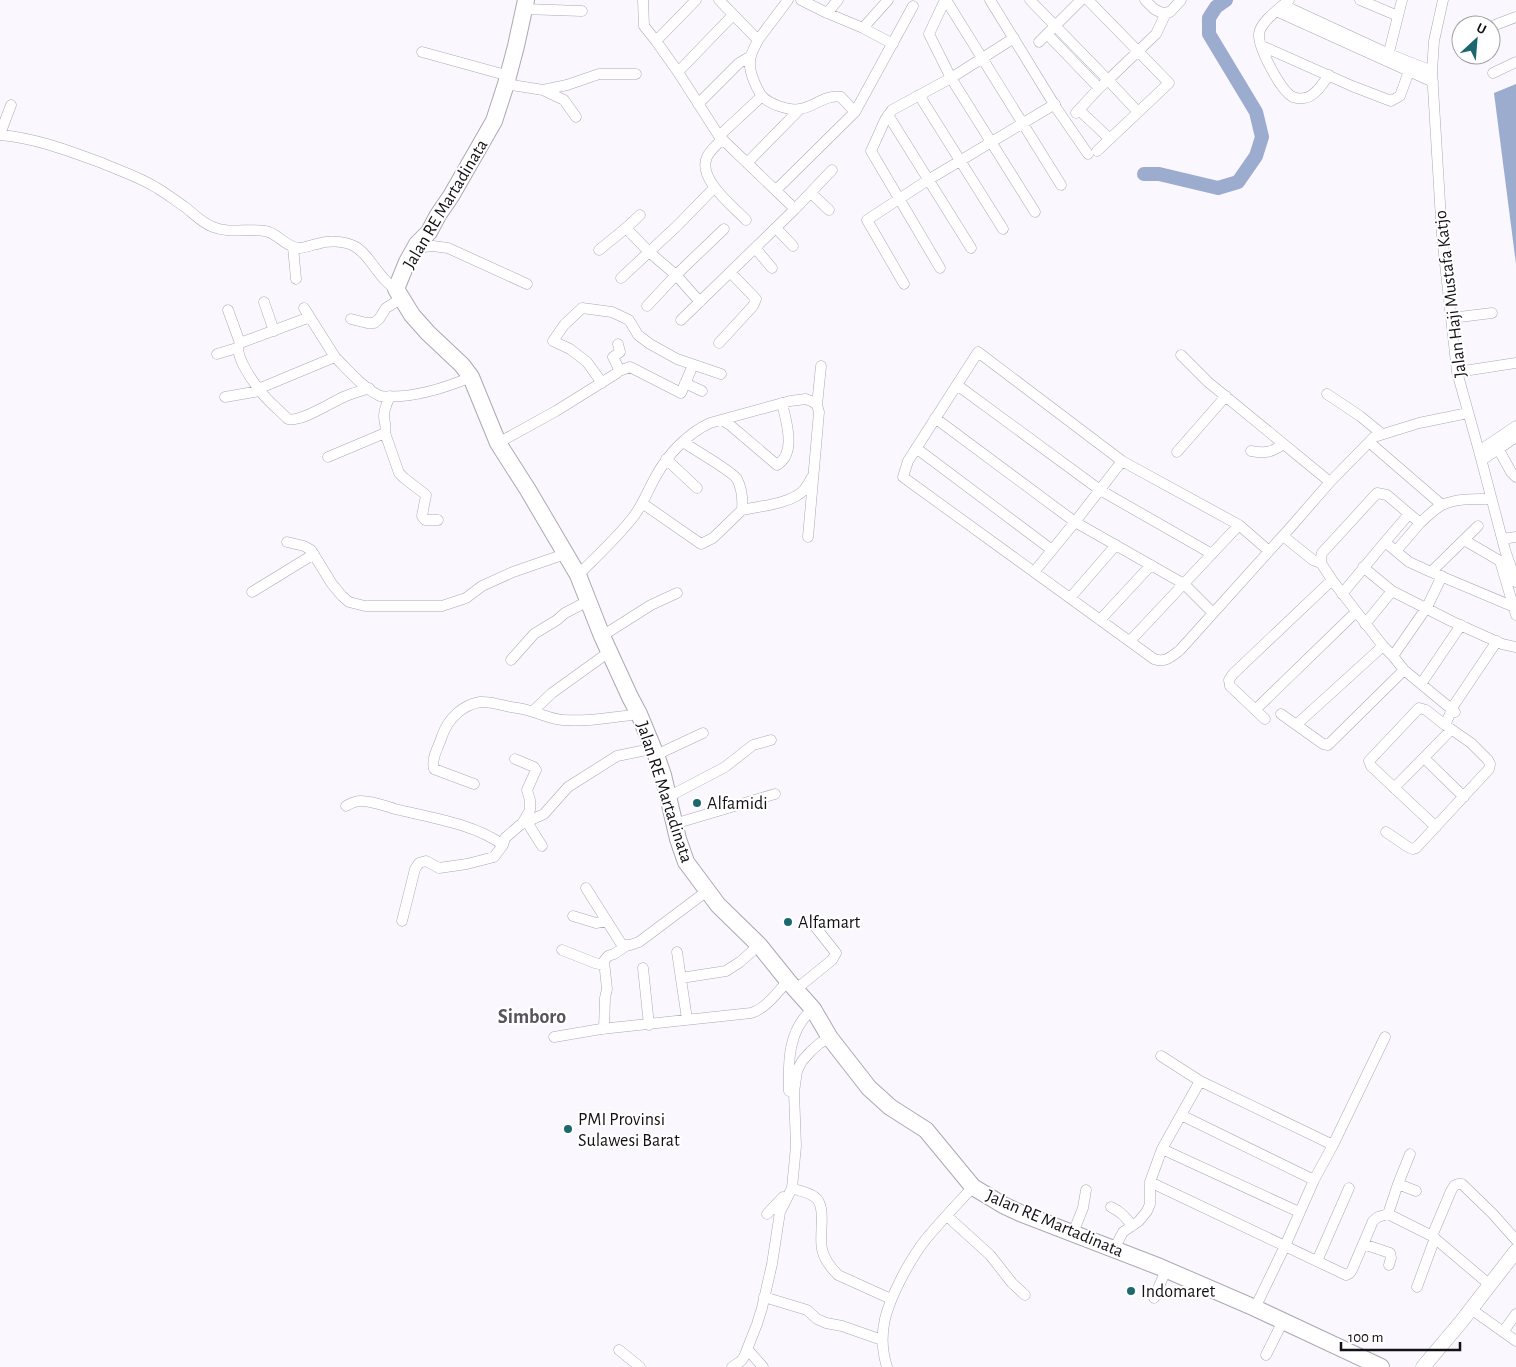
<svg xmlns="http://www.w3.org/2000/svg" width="1516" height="1367" viewBox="0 0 1516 1367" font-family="'Alegreya Sans',sans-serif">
<rect width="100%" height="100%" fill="#fbf7ff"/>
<path fill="#9baccf" d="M1516,84v180l-22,-171z"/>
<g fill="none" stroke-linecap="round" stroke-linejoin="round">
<path stroke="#9baccf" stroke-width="14" d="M1144,174h15l59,14 20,-6 18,-26 6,-19 -6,-25 -47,-78v-16l7,-11 10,-7"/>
<g stroke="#ada7b3" stroke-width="11">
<path id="minor" d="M643,0l1,26 12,15 22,31 41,64 76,73 37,-39
M719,0l39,40 30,-40
M801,0l26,13 11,-13
M946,0l115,185
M990,0l67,109 31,45
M1030,0l78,80 48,-46 10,-21
M1088,0l81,83 -72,68
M1145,0l9,9 8,4 8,-1 11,-12
M1289,0c-9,8 -29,22 -30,34 -1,14 22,57 34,63 3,1 8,2 11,1 11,-1 19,-15 25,-23
M1360,0l38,16 -11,44
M1443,0l-9,41 -2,30 10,165 15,136 22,79 26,99 11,32
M1283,5l106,49 43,17
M524,9l58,2
M1276,11l157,71
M827,13l36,15 30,16
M1398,16l4,-16
M1495,25l21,-8
M863,28l25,-28
M1047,34l52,54 9,-8 30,32
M1014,38l-63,40 84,134
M758,40c-3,7 -8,14 -8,22 -1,10 6,25 11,33 7,9 28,16 39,14 14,-2 26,-15 41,-12l14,15
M656,41l40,-41
M1039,42l42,-42
M1262,46l90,40 39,15 9,-5 9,-25
M422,52l87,24
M678,72l55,-57
M1493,73l23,-11
M506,84l37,6 24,-5 32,-11h37
M543,90l21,10 12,17
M919,95l84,134
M698,104l41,-41 12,-7
M1079,110l31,29
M1076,113l23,-25
M888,115l83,133
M0,134l11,-29
M0,135c36,3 69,16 102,28 18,8 38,14 55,25 10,6 19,13 28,19 9,7 17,16 28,20 17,7 35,1 52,4 13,2 20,16 34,17 6,0 12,-3 18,-4 11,-4 27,-3 37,2 16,8 25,34 42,43
M719,136l43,-40
M722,139c-5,6 -12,11 -15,18 -10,22 26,49 39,63
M747,163l53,-54
M776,190l79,-78 58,-106
M811,193l18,17
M626,228l14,-13
M776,228l17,18
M293,247l3,32
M415,248l18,-2 15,2 79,36
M755,248l17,20
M599,250l27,-22 23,24 27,23 24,27
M940,268l-69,-117 14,-31 7,-10 59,-32 -22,-44 16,-34
M621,278l56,-52 37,-38
M904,284l-37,-64 61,-40 127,-76
M264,302l10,29
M647,306l29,-31 48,-46
M304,308l31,49
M228,310l12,33
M310,317l-70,26c-7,10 11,36 18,45 8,12 20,21 30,31 13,4 45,-18 58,-23 7,-3 15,-5 23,-8
M1451,318l41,-5
M351,319l16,4h7l5,-4 7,-11 16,-10
M681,320l114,-111
M719,343l34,-37 3,-7 -26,-27
M217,354l20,-6
M1181,355l27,27 122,100
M619,371l11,-4 51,26 12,-28
M1457,372l59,-9
M602,383l-15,-21 -17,-13 -17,-8 11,-16 18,-17 30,4 17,8 9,15 12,9 27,15 44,15
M685,383l17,8
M957,385l143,105 112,64
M258,389l77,-32c13,13 28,31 45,39 29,3 65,-8 91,-19
M1327,394l33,22 22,18
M225,397l35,-6
M817,405l4,-39
M935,418l140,104 109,62 29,29
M722,420l8,5 47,40c20,-12 9,-44 5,-62
M385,433l14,40 5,5 22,17 -4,21 3,4h13
M1494,441l17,31 5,5
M1369,442l73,63
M498,443l58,-32 61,-38 2,-4 -6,-12 7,-5 -2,-8
M916,448l136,102
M1251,451c16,3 20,1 33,-7
M1479,451l37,-25
M1177,452l49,-56
M328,457l57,-24c2,-6 -1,-11 -1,-17 0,-7 3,-13 6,-20
M666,459l31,29
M1482,460l34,-23
M642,503l59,41 12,-6 29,-28c1,-11 0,-21 -5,-31 -5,-8 -44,-30 -54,-37
M742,510c18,-4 49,-6 62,-20 3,-4 6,-9 8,-13
M1478,526l-47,46 83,35
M1283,536l30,24 8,3
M1502,539l14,-2
M1464,540l36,21 16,54
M287,542l17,4 7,4 21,34 10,12 7,6 16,4h77l24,-8 16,-12 31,-14 52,-18
M1385,542l24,-28
M1269,551l-30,-26 -117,-64 -144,-109 -70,109 -5,16 251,182c11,4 17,-2 26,-9l109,-121 41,-47 44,-45 45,-14 49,-10
M1396,551l24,-28
M1363,567l29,24
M1034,572l41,-50 47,-61
M578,575c19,-19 39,-37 56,-59 9,-12 14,-26 22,-40 12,-22 32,-43 54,-53l80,-22 16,-2 7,3 4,3 2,7 -11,125
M252,592l62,-38
M1342,594l43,-52 24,20 22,10
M1070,598l46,-53
M1100,620l51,-55
M1365,624l27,-33 59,30 51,23 14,3
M602,636l49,-31 26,-12
M1130,641l109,-116
M1383,646l-51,-66 -11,-17v-5l1,-5 55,-60 10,2 33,28c7,-6 14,-14 22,-18 15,-7 34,-6 49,-6
M1393,656l34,-49 15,-31
M511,660l23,-26 23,-14 8,-7 23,-12
M1421,684l40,-59
M1255,710l101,-98
M533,711l19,-18 57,-41
M1281,714l42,30 5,1 76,-75
M1265,719l-35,-33 -1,-6 4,-6 99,-94
M1296,725l87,-79 10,10 11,14 51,42
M656,755l47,-22
M1424,758l40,39
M515,759l19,8 2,3 -9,20 3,10v10l-8,14
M474,784l-40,-15c-3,-12 5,-22 8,-33 6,-17 20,-31 38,-34 10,-1 21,3 31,5 7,1 15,2 22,5 11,3 19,7 30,8 25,2 51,-3 76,-6
M1394,788l57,-58
M668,797l57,-30 28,-22 18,-5
M346,806c5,-3 10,-5 15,-5 11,0 24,5 34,8 34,8 80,15 108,36l2,-7 15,-13 24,-11 24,-27 49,-31 29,-6 6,-3
M527,822l15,24
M674,824l101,-30
M1436,827l-65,-61 -2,-5 50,-53 7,2 19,15
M1386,832l22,15 5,2 3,-1 73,-79 1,-5 -2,-4 -17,-17 -26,-18 9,-20 43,-64
M586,888l36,57h8l9,-3 68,-51
M573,916l23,7 11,-2
M402,921l13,-52 4,-6 7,-2 13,7 28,-4 27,-7 9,-12
M562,950l33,13 9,2
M677,952l10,67
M643,968l6,57
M681,978l45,-7 14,-9 19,-17
M795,990l37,-30 4,-7 -23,-29
M604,1029l1,-31 2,-9 -3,-28 4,-5 6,-2 12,-8
M554,1037l47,-8 150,-16c15,-4 26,-21 37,-32
M1161,1056l39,25 -19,34 133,65
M1200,1081l133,64
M789,1091c-1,-29 -1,-62 24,-82
M1181,1115l-19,34 -12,33 196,93 4,-2 2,-3 21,-49 5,-4 10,-3
M1162,1149l137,63
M1398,1184l12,-30
M792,1188c7,3 20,5 25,11 9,11 2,36 5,50 2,11 9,19 16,26l53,24
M1416,1191l-18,-7 -10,30 44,22 58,49
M1111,1207c10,5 15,10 21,19
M767,1214l16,-17
M947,1216l43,39 22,28 13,12
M1073,1233l10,-25 3,-18
M1432,1236l19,-45 3,-5 4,-2h4l31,30 23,26
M1363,1244l27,9 1,5 -2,7
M1114,1249l9,-17 16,-11 8,-10 3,-7v-22
M1317,1261l32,-73
M1417,1287l18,-49
M764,1297l43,13 10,9 9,4 16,3 40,14
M1154,1298l12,-28
M1255,1308l30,-62 29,-66 19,-35 52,-108
M1471,1309l45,32
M1503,1332l13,-18
M619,1350l21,17
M748,1350l15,17
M1266,1355l17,-34
M732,1367l9,-6 3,-4 13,-33 5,-16 10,-44 8,-52 12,-24 4,-42 -2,-54 3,-21 5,-10 9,-10 9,-8 10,-5
M887,1367c-11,-35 0,-61 16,-92 7,-13 14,-25 23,-36 15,-18 31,-35 47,-52"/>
</g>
<g stroke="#ada7b3" stroke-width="15">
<path id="secondary" d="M1423,1367l38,-45 55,-71"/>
</g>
<g stroke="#ada7b3" stroke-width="18">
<path id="trunk" d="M526,0l-10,46 -10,38 -12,37 -43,75 -13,19 -9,17 -12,12 -10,18 -11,27 16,26 16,18 34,32 9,12 27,66 30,47 50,85 24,61 28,61 9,17 17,41 7,20 15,64 8,23 32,43 41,40 29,36 25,28 17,29 39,50 21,19 36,23 47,57 30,18 17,8 140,54 95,41 126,59"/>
</g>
<use href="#minor" stroke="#fff" stroke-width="10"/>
<use href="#secondary" stroke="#fff" stroke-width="14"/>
<use href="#trunk" stroke="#fff" stroke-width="16"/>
</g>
<g fill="#1b686d" stroke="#fff" stroke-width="2">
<circle cx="697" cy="803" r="5"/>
<circle cx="788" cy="922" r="5"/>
<circle cx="568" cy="1129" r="5"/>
<circle cx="1131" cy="1291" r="5"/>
</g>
<g text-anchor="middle" stroke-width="4" stroke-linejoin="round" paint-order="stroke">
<g font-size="18" fill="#131115" stroke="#fff">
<text transform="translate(445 204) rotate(-59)" y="6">Jalan RE Martadinata</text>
<text transform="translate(1450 294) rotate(-97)" y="6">Jalan Haji Mustafa Katjo</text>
<text transform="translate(665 792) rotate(72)" y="6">Jalan RE Martadinata</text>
<text transform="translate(1055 1223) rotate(23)" y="6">Jalan RE Martadinata</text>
</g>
<g font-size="18" fill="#131115" stroke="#fff" text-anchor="start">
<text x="707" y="809">Alfamidi</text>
<text x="798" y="928">Alfamart</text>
<text x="578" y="1125">PMI Provinsi<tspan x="578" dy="21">Sulawesi Barat</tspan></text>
<text x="1141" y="1297">Indomaret</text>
</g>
<g font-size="20" font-weight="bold" fill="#58535e" stroke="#fff">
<text x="532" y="1023">Simboro</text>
</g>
</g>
<g transform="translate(1476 40) rotate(26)"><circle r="24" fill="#ffffff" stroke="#a1a0a1"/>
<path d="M0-4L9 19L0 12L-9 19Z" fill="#1b686d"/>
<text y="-8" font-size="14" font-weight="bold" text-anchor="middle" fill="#131115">U</text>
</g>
<path d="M1341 1342v8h119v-8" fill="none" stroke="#131115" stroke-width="2.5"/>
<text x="1348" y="1342" font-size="15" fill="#131115" stroke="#ffffff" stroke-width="4" paint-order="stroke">100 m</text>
</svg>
